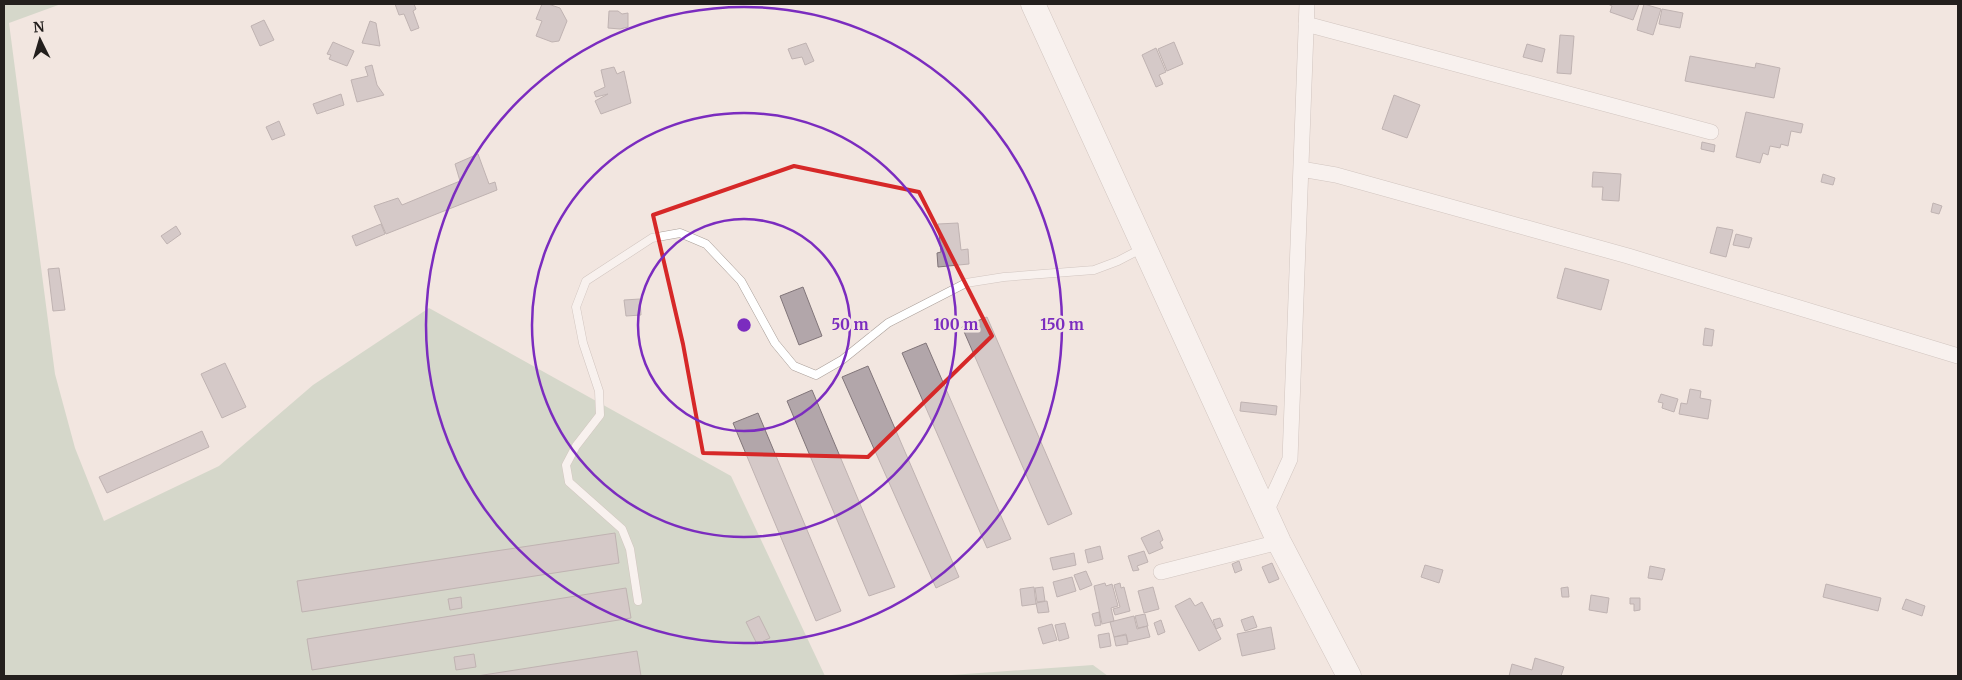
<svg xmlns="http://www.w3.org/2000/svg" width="1962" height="680" viewBox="0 0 1962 680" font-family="Merriweather,serif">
<rect width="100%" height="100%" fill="#f2e6e0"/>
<path fill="#b2c6af" d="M4,4h57l-52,19 46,351 20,74 29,73 115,-55 94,-81 116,-77 302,168 94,200h-821z
M1093,665l15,11h-171z"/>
<path fill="#b2a6aa" stroke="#817579" d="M395,4h19l2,5 -3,2 6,17 -8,3 -7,-17 -5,1z
M542,4h6l12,4 7,13 -8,20 -7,1 -16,-6 6,-15 -6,-2z
M1608,4h31l-6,16 -23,-8 2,-6z
M1644,4l17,5 -8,26 -16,-5z
M1662,9l21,4 -3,15 -21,-4z
M609,11h9l4,3 6,-1v14l-8,2 -12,-1z
M264,20l10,20 -14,6 -9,-20z
M370,21l6,2 4,23 -18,-3z
M1560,35l14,1 -3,38 -14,-1z
M333,42l21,9 -7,15 -18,-7 2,-4 -4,-1z
M1174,42l9,22 -16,7 -9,-22z
M806,43l8,18 -9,4 -3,-8 -10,2 -4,-10z
M1527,44l18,5 -3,13 -19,-5z
M1156,48l10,24 -7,3 4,9 -7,3 -14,-32z
M1690,56l65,12 1,-5 24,5 -6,30 -89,-17z
M372,65l5,20 7,10 -27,7 -6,-22 17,-4 -3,-9z
M614,67l3,7 7,-3 7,32 -30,11 -6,-13 13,-7 -12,3 -2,-5 11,-5 -4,-17z
M341,94l3,11 -27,9 -4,-10z
M1394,95l26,10 -13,33 -25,-9z
M1746,112l57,12 -2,9 -10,-2 -3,15 -7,-2 -1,4 -10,-2 -2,9 -5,-2 -3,10 -24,-6z
M279,121l6,14 -13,5 -6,-13z
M1702,142l13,3 -1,7 -13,-3z
M478,154l11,30 6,-2 2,8 -111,44 -12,-28 24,-8 4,7 58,-24 -5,-17z
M1593,172l28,2 -2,27 -17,-1 1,-13h-11z
M1823,174l12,4 -2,7 -12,-3z
M1933,203l9,3 -3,8 -8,-2z
M958,223l3,27 7,-1 1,15 -31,3 -1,-14 4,-1 -3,-28z
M381,224l4,10 -29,12 -4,-10z
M176,226l5,8 -14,10 -6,-8z
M1717,227l16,3 -7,27 -16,-4z
M1736,234l16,4 -3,10 -16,-3z
M59,268l6,42 -12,1 -5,-42z
M1565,268l44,12 -8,30 -44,-12z
M803,287l19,49 -23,9 -19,-49z
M640,299l1,16 -15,1 -2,-16z
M987,317l85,197 -24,11 -86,-198z
M1705,328l9,2 -2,16 -9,-1z
M926,343l85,196 -24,9 -85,-195z
M225,363l21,44 -24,11 -21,-44z
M868,366l91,211 -23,11 -94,-211z
M1690,389l11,2 -1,7 11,2 -3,19 -29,-5 2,-11 6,1z
M812,390l83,197 -26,9 -82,-195z
M1661,394l17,5 -4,13 -12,-4 1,-5 -5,-1z
M1241,402l36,4 -1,9 -36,-4z
M758,413l83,198 -25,10 -83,-198z
M202,431l7,16 -102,46 -8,-16z
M1159,530l4,10 -3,2 3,6 -14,6 -8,-16z
M615,533l4,30 -317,49 -5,-31z
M1100,546l3,13 -15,4 -3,-13z
M1144,551l4,11 -11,4 2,4 -6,1 -5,-15z
M1074,553l2,12 -23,5 -3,-12z
M1239,561l3,9 -7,3 -3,-9z
M1272,563l7,16 -10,4 -7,-16z
M1425,565l18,5 -4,13 -18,-6z
M1650,566l15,3 -3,11 -14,-2z
M1086,571l6,14 -12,5 -6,-15z
M1072,577l4,14 -19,6 -4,-15z
M1105,583l1,3 6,-2 6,22 -7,2 3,13 -12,3 -8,-38z
M1120,583l1,5 3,-1 6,24 -15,4 -2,-6 7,-2 -6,-22z
M1826,584l55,14 -3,13 -55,-14z
M1034,587l2,17 -14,2 -2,-17z
M1043,587l2,14 -8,1 -2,-14z
M1153,587l6,22 -15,4 -6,-22z
M1568,587l1,10h-7l-1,-9z
M626,588l5,30 -319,52 -5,-31z
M1591,595l18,3 -2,15 -18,-3z
M461,597l1,11 -12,2 -2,-11z
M1190,598l5,8 7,-4 19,37 -22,12 -24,-45z
M1630,598h10v12l-6,1v-7h-4z
M1906,599l19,7 -3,10 -20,-7z
M1047,601l2,11 -11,1 -2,-10z
M1099,612l2,13 -6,1 -3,-12z
M1145,614l3,12 -10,2 -3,-12z
M759,616l11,22 -13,6 -11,-22z
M1134,616l3,13 10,-3 3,11 -22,5 -2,-8 -12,3 -4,-15z
M1253,616l4,11 -12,4 -4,-11z
M1220,618l3,8 -7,3 -3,-9z
M1161,620l4,12 -7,3 -4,-12z
M1065,623l4,15 -10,3 -4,-16z
M1052,624l5,16 -14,4 -5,-16z
M1271,627l4,22 -33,7 -5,-22z
M1109,633l2,13 -11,2 -2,-13z
M1126,635l2,9 -12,2 -2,-9z
M637,651l4,25h-164z
M474,654l2,13 -20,3 -2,-13z
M1535,658l29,9 -3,9h-52l3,-12 20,6z"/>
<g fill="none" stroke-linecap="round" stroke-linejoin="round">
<g stroke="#aa9f99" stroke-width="9">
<path id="service" d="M638,601l-8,-52 -8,-20 -53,-47 -3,-17 10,-19 24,-31 -1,-24 -16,-48 -7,-36 10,-26 66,-43 28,-5 26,11 35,37 34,62 19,23 22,9 26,-15 46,-37 78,-40 38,-6 90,-7 24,-9 23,-12"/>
</g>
<g stroke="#aa9f99" stroke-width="16">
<path id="minor" d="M1306,24l405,108
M1301,169l35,6 292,81 330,100
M1266,512l24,-53 17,-455
M1161,572l118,-30"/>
</g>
<g stroke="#aa9f99" stroke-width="25">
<path id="primary" d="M1033,4l246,538 70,134"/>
</g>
<use href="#service" stroke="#fff" stroke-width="8"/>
<use href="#minor" stroke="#fff" stroke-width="15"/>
<use href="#primary" stroke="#fff" stroke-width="24"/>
</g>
<path d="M0 0H1962V680H0ZM794,166l125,26 73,144 -124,121 -165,-4 -20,-109 -30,-129z" fill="#f2e6e0" fill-opacity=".55" fill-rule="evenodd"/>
<path fill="none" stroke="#d62828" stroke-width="4" stroke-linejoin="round" d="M794,166l125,26 73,144 -124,121 -165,-4 -20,-109 -30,-129z"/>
<g fill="none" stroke="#7b2cbf" stroke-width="2.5">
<circle cx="744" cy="325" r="106"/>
<circle cx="744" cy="325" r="212"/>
<circle cx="744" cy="325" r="318"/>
</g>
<circle cx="744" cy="325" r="8" fill="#7b2cbf" stroke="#f2e6e0" stroke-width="2.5"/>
<g font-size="15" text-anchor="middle" font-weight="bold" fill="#7b2cbf" stroke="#f2e6e0" stroke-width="5" stroke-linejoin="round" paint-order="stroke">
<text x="850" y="330">50 m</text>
<text x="956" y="330">100 m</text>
<text x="1062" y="330">150 m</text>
</g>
<rect width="1962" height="680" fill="none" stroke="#231f1d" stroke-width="10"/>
<g transform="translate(40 40) rotate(355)" stroke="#f2e6e0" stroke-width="4" paint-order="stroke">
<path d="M0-4L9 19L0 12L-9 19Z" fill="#231f1d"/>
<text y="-8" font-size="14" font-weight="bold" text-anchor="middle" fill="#231f1d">N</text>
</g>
</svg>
